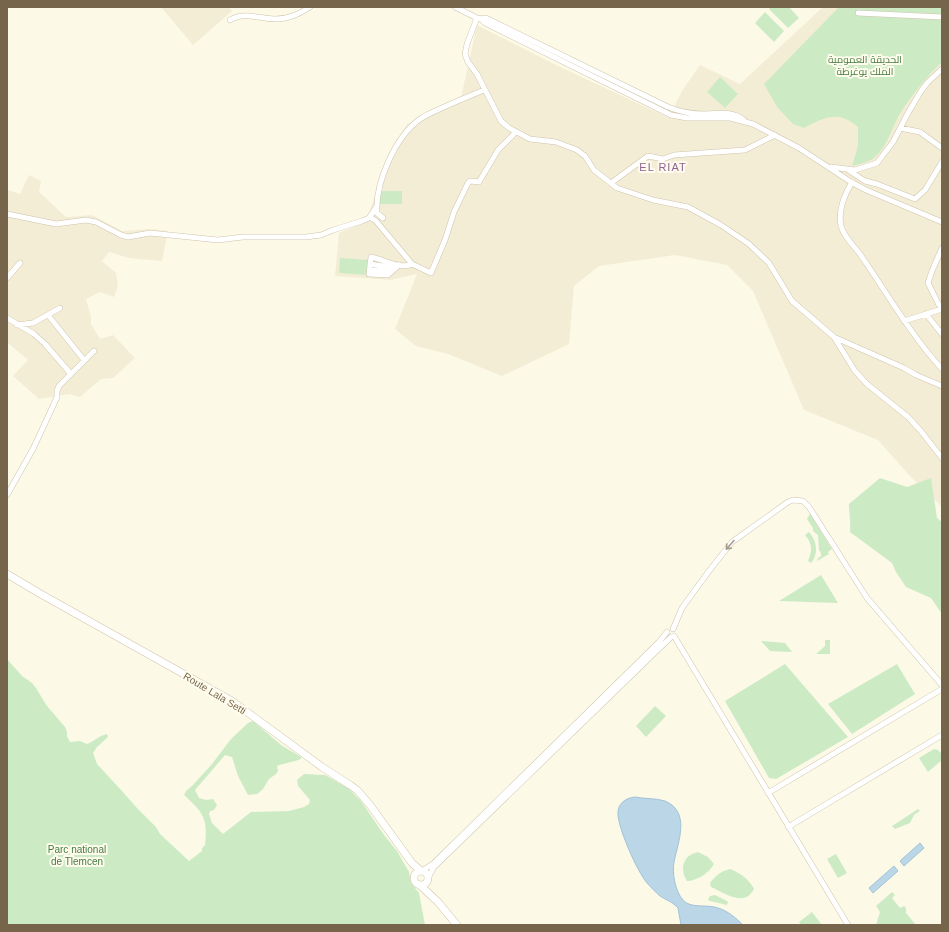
<svg xmlns="http://www.w3.org/2000/svg" width="949" height="932" viewBox="0 0 949 932" font-family="Helvetica,Cairo,sans-serif">
<rect width="100%" height="100%" fill="#fcf9e7"/>
<path fill="#f4edd6" d="M161,7h68l3,4 -39,34z
M823,7h119v500l-33,-32 -31,-35 -74,-30 -51,-119 -26,-26 -52,-10 -76,11 -25,20 -5,58 -67,32 -54,-22 -32,-8 -21,-17 22,-55 -27,6 -55,-4 4,-43 27,-11 23,-67 18,-31 53,-22 17,-77 77,39 115,54 13,-27 18,-26 40,19z
M29,175l12,6 -2,11 27,25 26,-2 30,16 27,-2 19,2 -6,30 -33,-3 -20,-6 -7,9 14,12 2,13 -4,11 -14,-5 -14,7 5,17v8l9,15 13,-4 22,23 -22,20 -12,1 -21,18 -10,-3 -31,5 -26,-23 15,-16 -20,-17h-1v-152l1,-1 12,4z"/>
<path fill="#ccebc5" d="M771,7h18l10,11 -11,10 -19,-19z
M839,7h103v55c-16,15 -29,32 -41,50 -9,14 -13,34 -26,45 -6,5 -15,7 -23,9l6,-20v-19c-20,-17 -33,-10 -54,1l-11,-4 -16,-17 -13,-23z
M765,12l19,19 -10,11 -19,-19z
M720,77l18,17 -13,14 -18,-16z
M380,191h22v13h-22z
M340,258l29,2 -1,15 -29,-2z
M880,478l27,9 24,-9 6,40 5,4v92l-11,-16 -25,-11 -10,-15 -4,-9 -42,-31c1,-10 -1,-18 -1,-28z
M810,514l22,35 -4,3 1,2 -12,7 1,-3 3,-2v-3l-2,-3 -1,-15 -5,-4v-3l-6,-9z
M809,532c8,9 10,22 2,31l-3,-2c4,-10 5,-17 -3,-26z
M821,575l17,28 -59,-2z
M825,640h5v14h-14l9,-8z
M761,641l24,2 7,9 -22,-1z
M7,659l15,17 10,7 4,5 11,18 18,21 2,5v4l3,6 10,-1 7,3c8,-3 11,-8 20,-10l1,3 -11,10 -4,6 4,11 24,26 16,18 19,19 4,7 29,27 13,-10v-3l3,-3c3,-27 -2,-33 -21,-50l2,-4 7,-6 19,-21 19,-25 17,-16 5,-2 28,24 20,12v2c-8,3 -16,4 -24,7l1,5 -2,3 -7,5 -6,10 -6,5 -9,1 -10,-19 -6,-19 -7,-2 -30,35 4,8 7,2 7,-1 4,6 -3,5 -4,1 -1,3 3,9 11,11 28,-22 38,-1 15,-4 5,-3 1,-4 -12,-14 -1,-6 7,-6 21,1 23,13 13,13 23,34 13,16 12,21 2,11 8,10 6,32h-418z
M785,664l63,73 -72,42 -7,-1 -44,-77z
M897,664l18,30 -63,40 -24,-30z
M655,706l11,10 -20,21 -10,-11z
M934,749l4,1 4,4v6l-14,12 -9,-14z
M918,809l2,2 -6,4 -4,8 -15,6 -3,-3z
M698,852l10,5 6,7c-5,9 -17,17 -27,17 -8,-12 -4,-26 11,-29z
M836,854l11,19 -9,5 -11,-19z
M730,869c9,3 20,11 24,20 -10,19 -29,4 -43,-2l-1,-4c5,-7 11,-12 20,-14z
M892,892l3,3 -3,3 8,10 4,-2 2,2v5l10,12h-40l4,-13 -4,-6z
M715,895l12,6 1,1 -1,3 -17,-4 -2,-1 2,-4z
M812,912l10,13h-21l-2,-3z"/>
<path fill="#bbd7e7" stroke="#a2c3d8" d="M635,797c9,2 21,1 30,4 26,11 13,41 9,61 -2,11 1,29 9,38 7,9 25,4 35,8 10,3 18,10 25,17h-62l-3,-17c-5,-6 -12,-8 -18,-12 -5,-4 -9,-9 -13,-13 -10,-12 -28,-53 -29,-68 -1,-11 7,-17 17,-18z
M920,843l4,5 -20,18 -4,-5z
M894,866l4,5 -25,22 -4,-5z"/>
<g fill="none" stroke-linecap="round" stroke-linejoin="round">
<g stroke="#cfc4ad" stroke-width="6">
<path id="street" d="M455,7l22,11 4,1 5,-1 182,89c12,5 24,7 37,7 15,0 26,-4 39,6
M858,13l84,4
M477,18l-10,26 -2,10 3,8 9,12 24,47 8,7 21,11 26,3 21,8 8,6 9,14 23,18 36,12 35,7 33,18 28,19 20,19 23,38 42,36 21,34 12,13 41,33 12,13 22,28
M481,19l4,4 186,92 16,3h43l23,6 46,24 52,34 15,8 76,32
M230,20c15,-9 29,-1 45,-1 14,0 24,-5 35,-12
M900,128l20,4 22,16
M831,167l24,3 22,-7 16,-21 15,-29 13,-22 7,-9 14,-13
M848,170l17,11 12,3 38,15 10,-9 17,-28
M852,182c-8,14 -14,28 -11,44 3,11 12,19 19,28 27,39 50,80 82,115
M611,183l37,-27 15,3 11,-4 71,-5 30,-15
M7,214l49,10 30,-4 10,2 25,13 7,2 22,-4 68,7 25,-3h63l15,-2 12,-5 29,-9 7,-3 8,-12
M370,217l6,4 36,43 19,9 14,-33 9,-28 14,-29 2,-2 9,1 19,-32 18,-18
M383,218l-6,-5c-2,-30 18,-76 43,-94 4,-3 9,-5 13,-7 17,-8 34,-15 51,-22
M942,248l-10,23 -4,12 11,22 3,3
M370,264l26,4
M399,265l-11,10 -19,-1 2,-17c11,2 31,13 41,7
M370,270l22,1
M7,278l13,-15
M926,314l16,20
M48,315l36,45
M7,318l27,16 11,10 26,30
M904,321l38,-12
M17,325l16,-2 27,-15
M836,338l68,30 12,7 26,11
M7,495l26,-46 20,-43 4,-9v-6l2,-5 35,-35
M673,629l9,-21 27,-37 23,-29 56,-40 5,-2 10,1 6,6 58,91 75,87
M674,636l174,289
M768,793l174,-104
M788,827l154,-92
M422,871l12,-8 225,-221 8,-10
M428,878l6,-11 237,-230"/>
</g>
<g stroke="#d2c5aa" stroke-width="8">
<path id="secondary" d="M7,574l32,19 193,108 90,66 28,18 7,5 13,15 42,58 9,8
M414 878a7 7 0 1 1 14 0a7 7 0 1 1-14 0Z
M421,886l17,16 19,23"/>
</g>
<use href="#street" stroke="#fff" stroke-width="5"/>
<use href="#secondary" stroke="#fff" stroke-width="7"/>
</g>
<defs><path id="oneway-shaft" d="M-6 0H5M1.5-3L5.5 0L1.5 3" fill="none" stroke-width="1.6" stroke-linecap="round" stroke-linejoin="round"/></defs>
<use stroke="#a79b8a" href="#oneway-shaft" transform="translate(730 545) rotate(132)"/>
<g text-anchor="middle" stroke-width="4" stroke-linejoin="round" paint-order="stroke">
<g font-size="10" fill="#477c42" stroke="#fffcee">
<text x="865" y="63">الحديقة العمومية<tspan x="865" dy="12">الملك يوغرطة</tspan></text>
<text x="77" y="853">Parc national<tspan x="77" dy="12">de Tlemcen</tspan></text>
</g>
<g font-size="10" fill="#77654b" stroke="#fffcee">
<text transform="translate(215 693) rotate(31)" y="4">Route Lala Setti</text>
</g>
<g font-size="11" letter-spacing="1" fill="#8d6393" stroke="#fffcee">
<text x="663" y="171">EL RIAT</text>
</g>
</g>
<rect width="949" height="932" fill="none" stroke="#77654b" stroke-width="16"/>
</svg>
